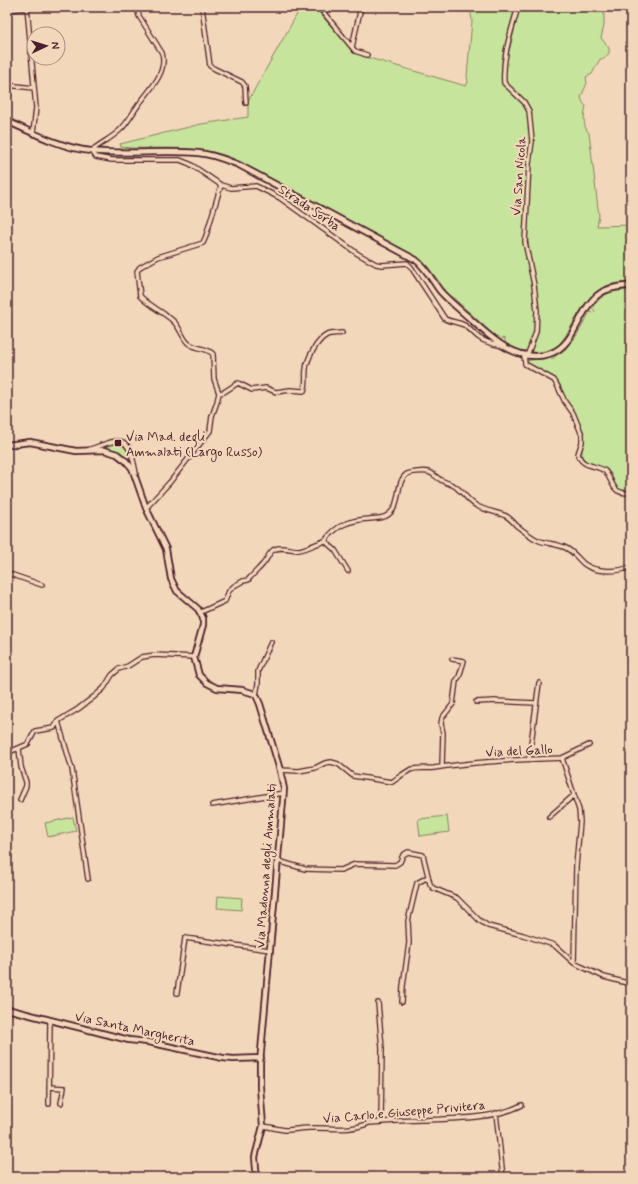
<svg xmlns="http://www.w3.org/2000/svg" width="638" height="1184" viewBox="0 0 638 1184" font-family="Mynerve,sans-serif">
<rect width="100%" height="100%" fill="#f3d7ba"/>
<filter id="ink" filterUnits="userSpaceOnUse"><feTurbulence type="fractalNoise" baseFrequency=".025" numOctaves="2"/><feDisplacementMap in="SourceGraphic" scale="8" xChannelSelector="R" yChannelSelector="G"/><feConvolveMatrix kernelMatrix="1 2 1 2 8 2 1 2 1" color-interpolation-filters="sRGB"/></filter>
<g filter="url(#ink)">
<path fill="#c7e49c" stroke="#888264" d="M301,7h13l40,45 8,4 104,30 2,-4 -1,-6 5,-55 -2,-14h45c-5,21 -19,59 -11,79l19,17 5,10 3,27 -4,23 -3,80 8,41 4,27 -1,20 -8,20 -7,-1 -15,-7v-4l-2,-1 -3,2 -7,-6 -46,-42 -19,-25 -8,-8 -188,-101c-31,-13 -68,-9 -101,-10l-10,-1 -1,-3 81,-20 47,-7v-16z
M520,7h84v19l-3,12 8,10v5l-5,6h-4l-8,15 -6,3 1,6 -6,14 2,6 3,3c-2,8 -4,20 3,27l9,75 1,7 -2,11 34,-1v57c-10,1 -22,1 -31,7 -17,10 -27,38 -39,53 -8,9 -19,10 -31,11l7,-22 2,-22 -12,-74 3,-66 4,-28 -4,-33 -6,-8 -12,-11 -7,-9v-13z
M631,290v202h-8l-8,-5c-4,-25 -14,-18 -32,-26 -4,-12 4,-17 1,-27 -3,-11 -10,-21 -16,-30 -5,-8 -5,-19 -13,-25 -8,-6 -19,-10 -27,-15l-1,-3c4,-2 21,-2 27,-3l1,-2c17,-7 26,-29 35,-44l3,1 2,-2 -3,-3c11,-16 20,-17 39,-18z
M117,444c9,1 12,9 14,17l-15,-11 -10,-2v-2z
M447,816l2,16 -29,4 -2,-17z
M73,817l3,14 -28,6 -3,-14z
M218,896l24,2 -1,12 -24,-2z"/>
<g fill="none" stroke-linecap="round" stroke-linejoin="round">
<g stroke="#4a1f2b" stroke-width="6">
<path id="minor" d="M27,7l9,101 -3,25
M137,7l2,9 23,37c6,21 -15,39 -25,54 -5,7 -10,17 -17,23 -7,7 -17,12 -25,18l-3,3 4,6 16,3h68l10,4 31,21 10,3 25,-2 24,12 78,56 18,10 6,1 25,-2 4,4 34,52c6,3 13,3 19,6 6,3 10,10 17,14 6,4 14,5 21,7
M202,7l8,59 5,3 27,13 3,4 1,17
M319,7l36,44 12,4
M518,7c-7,25 -16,50 -14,76l20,19 5,9 3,30 -3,23 -4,78 9,43 3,26 -1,21 -9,24
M7,10l20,-2
M352,47l9,-40
M7,85l27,3
M524,355l1,9 29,16 4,7 7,15 8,11 9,22v7l-4,12c4,14 17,10 27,17 10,13 6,23 26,22
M219,393l5,-1 14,-9 14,7 14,-2 10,4 14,-2 14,1c3,-8 1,-14 2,-22 1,-10 11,-29 21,-34 4,-2 11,-1 15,-2
M88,450c34,-12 40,-18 48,23
M146,508l24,-26 40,-51 2,-15 5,-14 2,-9 -5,-14 -1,-25c-7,-7 -18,-5 -25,-11 -7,-7 -8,-17 -16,-23 -10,-9 -23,-14 -32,-24l-3,-25 3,-4 18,-10 45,-14 3,-7 15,-51
M325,541l10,9 13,21
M7,573l35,12
M201,612l24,-11 4,-10 5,-5 9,-5 5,-1c5,-6 10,-10 15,-16 3,-3 5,-9 9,-13 6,-6 19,-1 27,-1 8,-1 18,-7 26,-9 11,-16 25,-21 44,-22 5,-1 12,0 17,-3 17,-9 8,-33 21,-42 4,-2 17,-3 21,-2 5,1 9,6 13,8 5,3 12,4 16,8 8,6 12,14 20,18 9,5 20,6 29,10 4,2 8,7 11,10 7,5 15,12 23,15 9,3 18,3 26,7 8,4 12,11 18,16 12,9 34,8 47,3
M256,695l2,-11v-13l13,-29
M476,702l19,-1 41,2
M58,721l14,48 16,110
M19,748l2,19 5,15v4l-6,14
M7,753l21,-9 7,-13 19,-3 4,-7 20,-12 17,-13 9,-8 8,-13 7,-6 9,-3 14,-9 13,-2 39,2
M562,758l27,-13
M529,759l10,-76
M442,766l1,-33 -2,-9 1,-6 11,-14 3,-23 3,-4 5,-16 -12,-2
M280,770l19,1 16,-3 10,-5 6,-1 7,2 15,12 39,6c6,-4 12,-9 18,-12 7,-3 16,-1 24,-2 43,-7 85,-8 128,-10l17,52 1,12 -4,44 -2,97
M212,805l72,-12
M549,817l25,-22
M278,861l27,8 36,1 14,-6 40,1 5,-3 3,-7 5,-3 15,3 7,29 3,4 24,10 22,22 9,6 35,9 31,10 20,18 30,14 27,7
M177,993l8,-55 85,12
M402,1002l1,-16 6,-43 -1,-22 9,-38 11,-6
M378,1003l4,45 -1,74
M49,1087l15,1 -3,15
M49,1104l1,-83
M496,1113l7,64
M263,1126c7,1 15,3 22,4 8,0 17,-2 25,-2 21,-1 39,4 59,-5 17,-1 35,-3 52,-3 30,-1 74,-1 101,-15"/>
</g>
<g stroke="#4a1f2b" stroke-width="8">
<path id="tertiary" d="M7,121c26,12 55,27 84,30 35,4 72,-1 107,2 15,1 28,7 41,12l177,95c10,8 16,20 24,31 8,9 18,17 27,25 22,20 49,48 82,38 29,-9 29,-50 55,-63 9,-4 18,-5 27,-5
M7,445l23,-3 46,9 28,-1 13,4 9,7 6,7 14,40 20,41 5,30 6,12 21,18 5,9v7l-9,32 5,18 8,8 10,5 25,2 10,3 4,2 4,9 20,66 4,19 -24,274v24l3,39 -8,31 1,12 2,8
M7,1009l122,31 19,2 75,16 10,1 28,-1"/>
</g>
<use href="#minor" stroke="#f3d7ba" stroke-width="3.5"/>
<use href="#tertiary" stroke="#f3d7ba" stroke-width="4.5"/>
</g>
</g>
<rect fill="#4a1f2b" stroke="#f3d7ba" stroke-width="1.5" x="114" y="439" width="8" height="8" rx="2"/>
<g text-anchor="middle" stroke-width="4" stroke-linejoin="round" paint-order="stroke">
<g font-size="13" fill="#4a1f2b" stroke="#f3d7ba">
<text transform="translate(518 176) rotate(-86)" y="5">Via San Nicola</text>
<text transform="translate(310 207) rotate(34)" y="5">Strada Sorba</text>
<text transform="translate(519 750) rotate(-3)" y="5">Via del Gallo</text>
<text transform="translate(265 866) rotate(-86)" y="5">Via Madonna degli Ammalati</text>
<text transform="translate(135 1028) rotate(12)" y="5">Via Santa Margherita</text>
<text transform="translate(404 1111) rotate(-5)" y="5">Via Carlo e Giuseppe Privitera</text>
</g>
<g font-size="13" fill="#4a1f2b" stroke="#f3d7ba" text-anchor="start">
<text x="126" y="441">Via Mad. degli<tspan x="126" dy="15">Ammalati (Largo Russo)</tspan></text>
</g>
</g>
<rect width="638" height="1184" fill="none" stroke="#f3d7ba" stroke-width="24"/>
<rect x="12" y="12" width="614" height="1160" fill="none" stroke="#4a1f2b" stroke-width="1.5" filter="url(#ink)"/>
<g transform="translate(46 46) rotate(86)"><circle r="19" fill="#f3d7ba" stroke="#af8d81"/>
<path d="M0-3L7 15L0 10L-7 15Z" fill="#4a1f2b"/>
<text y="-6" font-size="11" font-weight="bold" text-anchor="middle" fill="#4a1f2b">N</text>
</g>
</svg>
